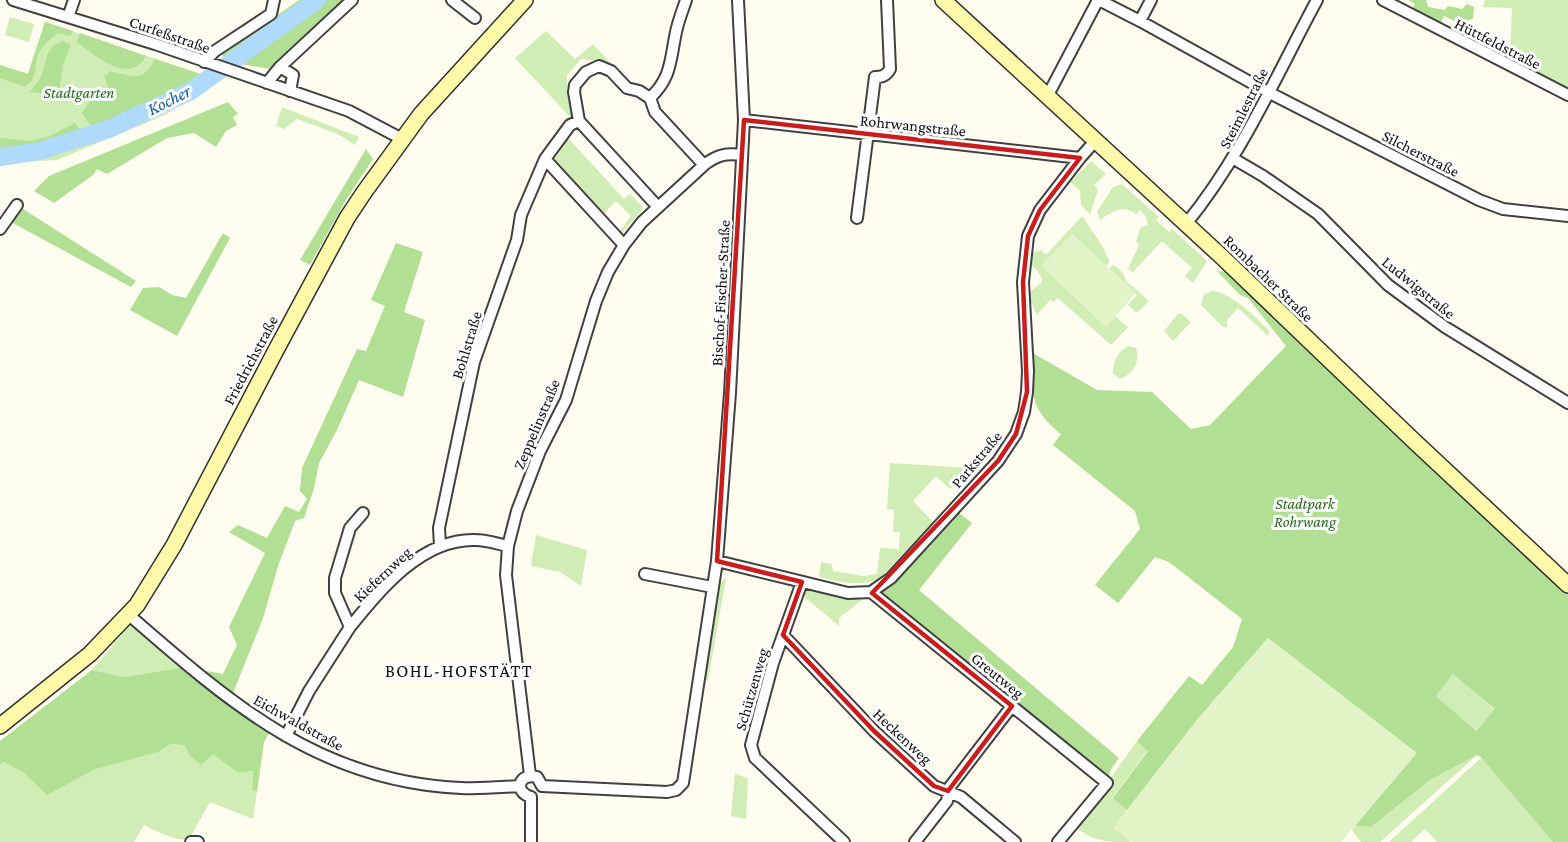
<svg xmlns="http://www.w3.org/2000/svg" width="1568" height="842" viewBox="0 0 1568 842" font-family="'Crimson Pro',serif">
<rect width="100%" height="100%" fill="#fffdef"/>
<path fill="#cfedb5" d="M1485,0h83v90l-58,-29 2,-53 -29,-1z
M10,17l24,7 -5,18 -24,-7z
M45,22l162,54 6,8 -48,31 -108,45 -57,3v-98l28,9z
M546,31l29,28 18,-15 17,18 -29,-3 -14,16 1,24 7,16 -4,3 -56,-60z
M282,107l77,30 -4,8 -17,-11 -41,-15 -13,10 -8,-3z
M568,138l56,61 6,-5 12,12 1,3 -21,24 -2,-2 11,-15 -15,-15 -13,13 -47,-49 -1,-6z
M1091,161l15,13 -12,11 4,5 -8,24 -9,-9 -1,-14 -10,-9z
M1122,184l37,33 -3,3 13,12 3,-3 35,32 -14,22 -8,-7 7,-8 -30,-27 -29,31 -5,-3 11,-24 -3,-4 5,-14 7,-2 -2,-8 -6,-7 -4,4c-14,-10 -24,-2 -36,6l-3,-8 16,-25z
M1082,216l21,31 7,15 -4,4 -34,-32 34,93 9,-11 13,11 -17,18 -53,-47 -5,4 -3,-2 -13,15 -7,-15 1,-9 10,-8 1,-4 -5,-9 -9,-7v-9l13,-4 5,5z
M1113,265c5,2 13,10 12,15l24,21 -12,12 -9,-8 9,-10 -28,-26z
M1213,291c20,3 42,25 56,40l-1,5 -30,-28 -11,12v8l-5,-2 -21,-21 3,-11z
M1178,314h4l9,8 -18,19 -9,-10z
M1128,346l8,2c5,14 -3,26 -16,31l-7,-6c0,-12 5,-21 15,-27z
M890,463l79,5 -19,21 -14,-13 -23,25 20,21 -54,57c-21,8 -39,3 -60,-2l2,-15 11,2 1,7 30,5 14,-2 3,-26 19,1 1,-17h-7l1,-22 -7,-1z
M536,535l51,15 -6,36 -21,-14 -29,-6z
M726,578l-18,103 -6,-2 16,-89 4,-9z
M804,586l64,9 -29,23v8l-38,-32z
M133,621l53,46 -63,10 -31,-7z
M1454,673l41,37 -20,21 -39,-35z
M1137,741l11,9 -35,47 14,13 -13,18 17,14c-24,0 -37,0 -55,-15z
M171,744l13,1 6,11 23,-3 25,20 15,-2 -1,19 5,2 -4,27 -43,-17 -19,34v3c-14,3 -34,-7 -47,-14l-10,17h-134v-77l3,-3 20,10 24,22 46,-24 65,-18z
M1477,755l-97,87h-19l-9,-12 3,-4 16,1 59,-47z
M1482,757l71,85h-116l-12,-13 -14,13h-22z
M735,773l13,6 -2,40 -15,-3z"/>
<path fill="#b1df93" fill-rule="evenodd" d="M299,0h44l-71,69 -45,-7 -5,-8z
M1408,0h18l2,7 17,3 3,-4 14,3 5,-5 7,3 -1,12 -16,3 -13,-6 -5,11 -28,-15 4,-8z
M45,22l28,9 -3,5 -12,-3c-8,6 -16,13 -20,22 -5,14 1,21 -13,32l-25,-9v-13l28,9z
M80,33l66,23c-16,30 -51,0 -69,-14z
M63,41l8,4 -8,20 -4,26 -7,3 -22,-2c3,-5 8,-9 11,-15 6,-14 3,-30 22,-36z
M155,59l45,15 -5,8 -102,47 -11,-16 13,-20 14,-4 -5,-13 6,-4c22,2 32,13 45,-13z
M228,102l10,12 -5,3 4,8 -11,6 -10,16 -22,-14 -27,5 -60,36 -10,-5 -4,6 -39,28 -20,-12 15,-15z
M75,123l8,10 -50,15 -33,3v-13l30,3 20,-5z
M366,149l7,10 -27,41 -36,65 -10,-5z
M20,207l116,74 -5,6 -122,-66z
M223,233l7,5 -53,98 -47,-26 13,-22 16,-1 13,8 14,3z
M396,243l27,9 -19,60 21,8 -22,77 -44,-17 -22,50 -18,33 -5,25 -10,30 -9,3 -17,45 -15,52 -30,75 -32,-23 22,4 14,-29 -8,-18 36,-74 -36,-21 9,-7 29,13 18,-32 14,6 8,-13 -7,-8 2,-23 55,-119 9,2 19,-45 -14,-6z
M1217,271l11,1 65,64 275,254v252h-15l-72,-85 -4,-2 -47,25 -59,47 -16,-1 61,-73 -148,-115 -71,82 -70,90 -14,-12 35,-47 -11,-10 52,-65 13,9 31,-38 9,-28 -73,-57 -14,-5 -37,46 -23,-18 45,-56 -5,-18 -82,-66 8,-11c-33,-26 -29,-44 -30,-82l66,38 55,2 39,37 19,-4 76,-79 -38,-48 -8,-3zM1453,674l42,35 -19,22 -40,-35z
M954,509l18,14 -53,67 200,168 -8,11 -4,14 -236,-191z
M186,667l85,63 -7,12 -7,50 -5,-2 1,-19 -15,2 -25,-19 -12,11 -11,-9 -6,-11 -13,-1 -13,8 -65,18 -46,25 -24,-23 -20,-10 -3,3v-24l92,-71 31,7z"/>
<path fill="#e2f3c8" d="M1072,234l64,59 -30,34 -65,-61z
M1268,638l149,115 -76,89h-210l-18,-14 84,-108z"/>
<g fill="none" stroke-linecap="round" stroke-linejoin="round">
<path stroke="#afdafb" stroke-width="18" d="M0,157l40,-6 69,-22 82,-38 126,-91"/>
<g stroke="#414141" stroke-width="14">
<path id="street" d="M13,0l142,44 194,67 53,28
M452,0l23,18
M1099,0l41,21 128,71 211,108 24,9 65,7
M1383,0l185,95
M68,17l6,-17
M1140,21l11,-21
M204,62l11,-11 56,-37 3,-14
M280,67l13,8 -3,16
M267,83l13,-16 72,-67
M1048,95l50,-95
M650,98c20,-19 20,-34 25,-61 2,-13 7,-25 11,-37
M744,120l336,38
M545,159l79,86
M1234,159l29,17 55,38 70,71 57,42 123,76
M658,207l-79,-86 -5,-29 1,-7 11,-13 13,-6 12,5 16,17 12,3 11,7 5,14 49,53
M857,218l18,-141c7,0 11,-1 15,-8l-3,-69
M1186,224c55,-67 90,-148 131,-224
M0,229l17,-24
M440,546l-1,-18 35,-166 43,-122 4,-25 24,-56 25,-34 9,-4
M717,561l131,32 23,-1 20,-14 107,-117 18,-27 8,-22 3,-20 1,-21 -5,-89 5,-46 12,-26 40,-52 16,-18
M645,574l67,13
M802,582l-29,81 -22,82 4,13 89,84
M871,592l236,191 -49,59
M129,615c101,88 191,167 332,173 20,1 40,-1 59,-2
M350,627c31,-38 72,-89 126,-87 11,0 22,4 32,6
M783,635l91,96 60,55 27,11 54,45
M286,736l23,-45 41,-64 -15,-34v-15l15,-50 13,-15
M530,775l-24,-200 2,-29 9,-35 23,-60 26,-51 30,-99 12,-29 16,-27 18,-23 62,-57c13,-10 21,-12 38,-10
M542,786l125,6 9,-2 7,-7 34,-222 13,-168 14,-273 -6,-120
M531,797c-18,-5 -12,-25 6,-20l5,9
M191,842h7
M531,842v-45
M915,842l32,-41 2,-13 63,-82"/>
</g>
<g stroke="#303030" stroke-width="18">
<path id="secondary" d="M943,0l279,257 192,184 154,144
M0,726l90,-72 47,-49 37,-60 102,-195 71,-132 18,-27 56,-77 104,-114"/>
</g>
<use href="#street" stroke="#fff" stroke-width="10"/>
<use href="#secondary" stroke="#fffaaa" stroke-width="15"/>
</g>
<path fill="none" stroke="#c91c1b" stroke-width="4.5" stroke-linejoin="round" d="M744,120l336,38 -40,52 -12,26 -5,46 4,110 -11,42 -18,27 -126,132 140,113 -64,85 -14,-5 -60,-55 -91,-96 19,-53 -85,-21z"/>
<g text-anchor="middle" stroke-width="6" stroke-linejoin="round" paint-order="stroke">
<g font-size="16" fill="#0e0e0e" stroke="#fff">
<text transform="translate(170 34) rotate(19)" y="6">Curfeßstraße</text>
<text transform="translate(1498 43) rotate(27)" y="6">Hüttfeldstraße</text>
<text transform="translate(1243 108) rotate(-63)" y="6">Steimlestraße</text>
<text transform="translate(913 125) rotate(6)" y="6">Rohrwangstraße</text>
<text transform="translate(1421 153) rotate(27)" y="6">Silcherstraße</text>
<text transform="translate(1269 278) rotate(44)" y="6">Rombacher Straße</text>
<text transform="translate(1419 287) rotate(39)" y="6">Ludwigstraße</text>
<text transform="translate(720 293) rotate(-87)" y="6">Bischof-Fischer-Straße</text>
<text transform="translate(466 345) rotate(-73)" y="6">Bohlstraße</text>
<text transform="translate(250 360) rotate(-62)" y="6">Friedrichstraße</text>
<text transform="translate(536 424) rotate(-67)" y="6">Zeppelinstraße</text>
<text transform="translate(976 459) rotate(-50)" y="6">Parkstraße</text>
<text transform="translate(382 574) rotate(-43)" y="6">Kiefernweg</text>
<text transform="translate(998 675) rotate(39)" y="6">Greutweg</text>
<text transform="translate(751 689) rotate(-74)" y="6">Schützenweg</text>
<text transform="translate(299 722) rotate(29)" y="6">Eichwaldstraße</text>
<text transform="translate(903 736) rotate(43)" y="6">Heckenweg</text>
</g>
<g font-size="16" font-style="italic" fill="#256b19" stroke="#fff">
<text x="79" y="98">Stadtgarten</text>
<text x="1305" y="509">Stadtpark<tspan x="1305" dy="18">Rohrwang</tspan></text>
</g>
<g font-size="18" font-style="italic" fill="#0d5daa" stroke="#fff">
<text transform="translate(169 100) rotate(-27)" y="6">Kocher</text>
</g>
<g font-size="18" letter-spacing="1.5" fill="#0e0e0e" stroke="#fff">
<text x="459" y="677">BOHL-HOFSTÄTT</text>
</g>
</g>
</svg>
